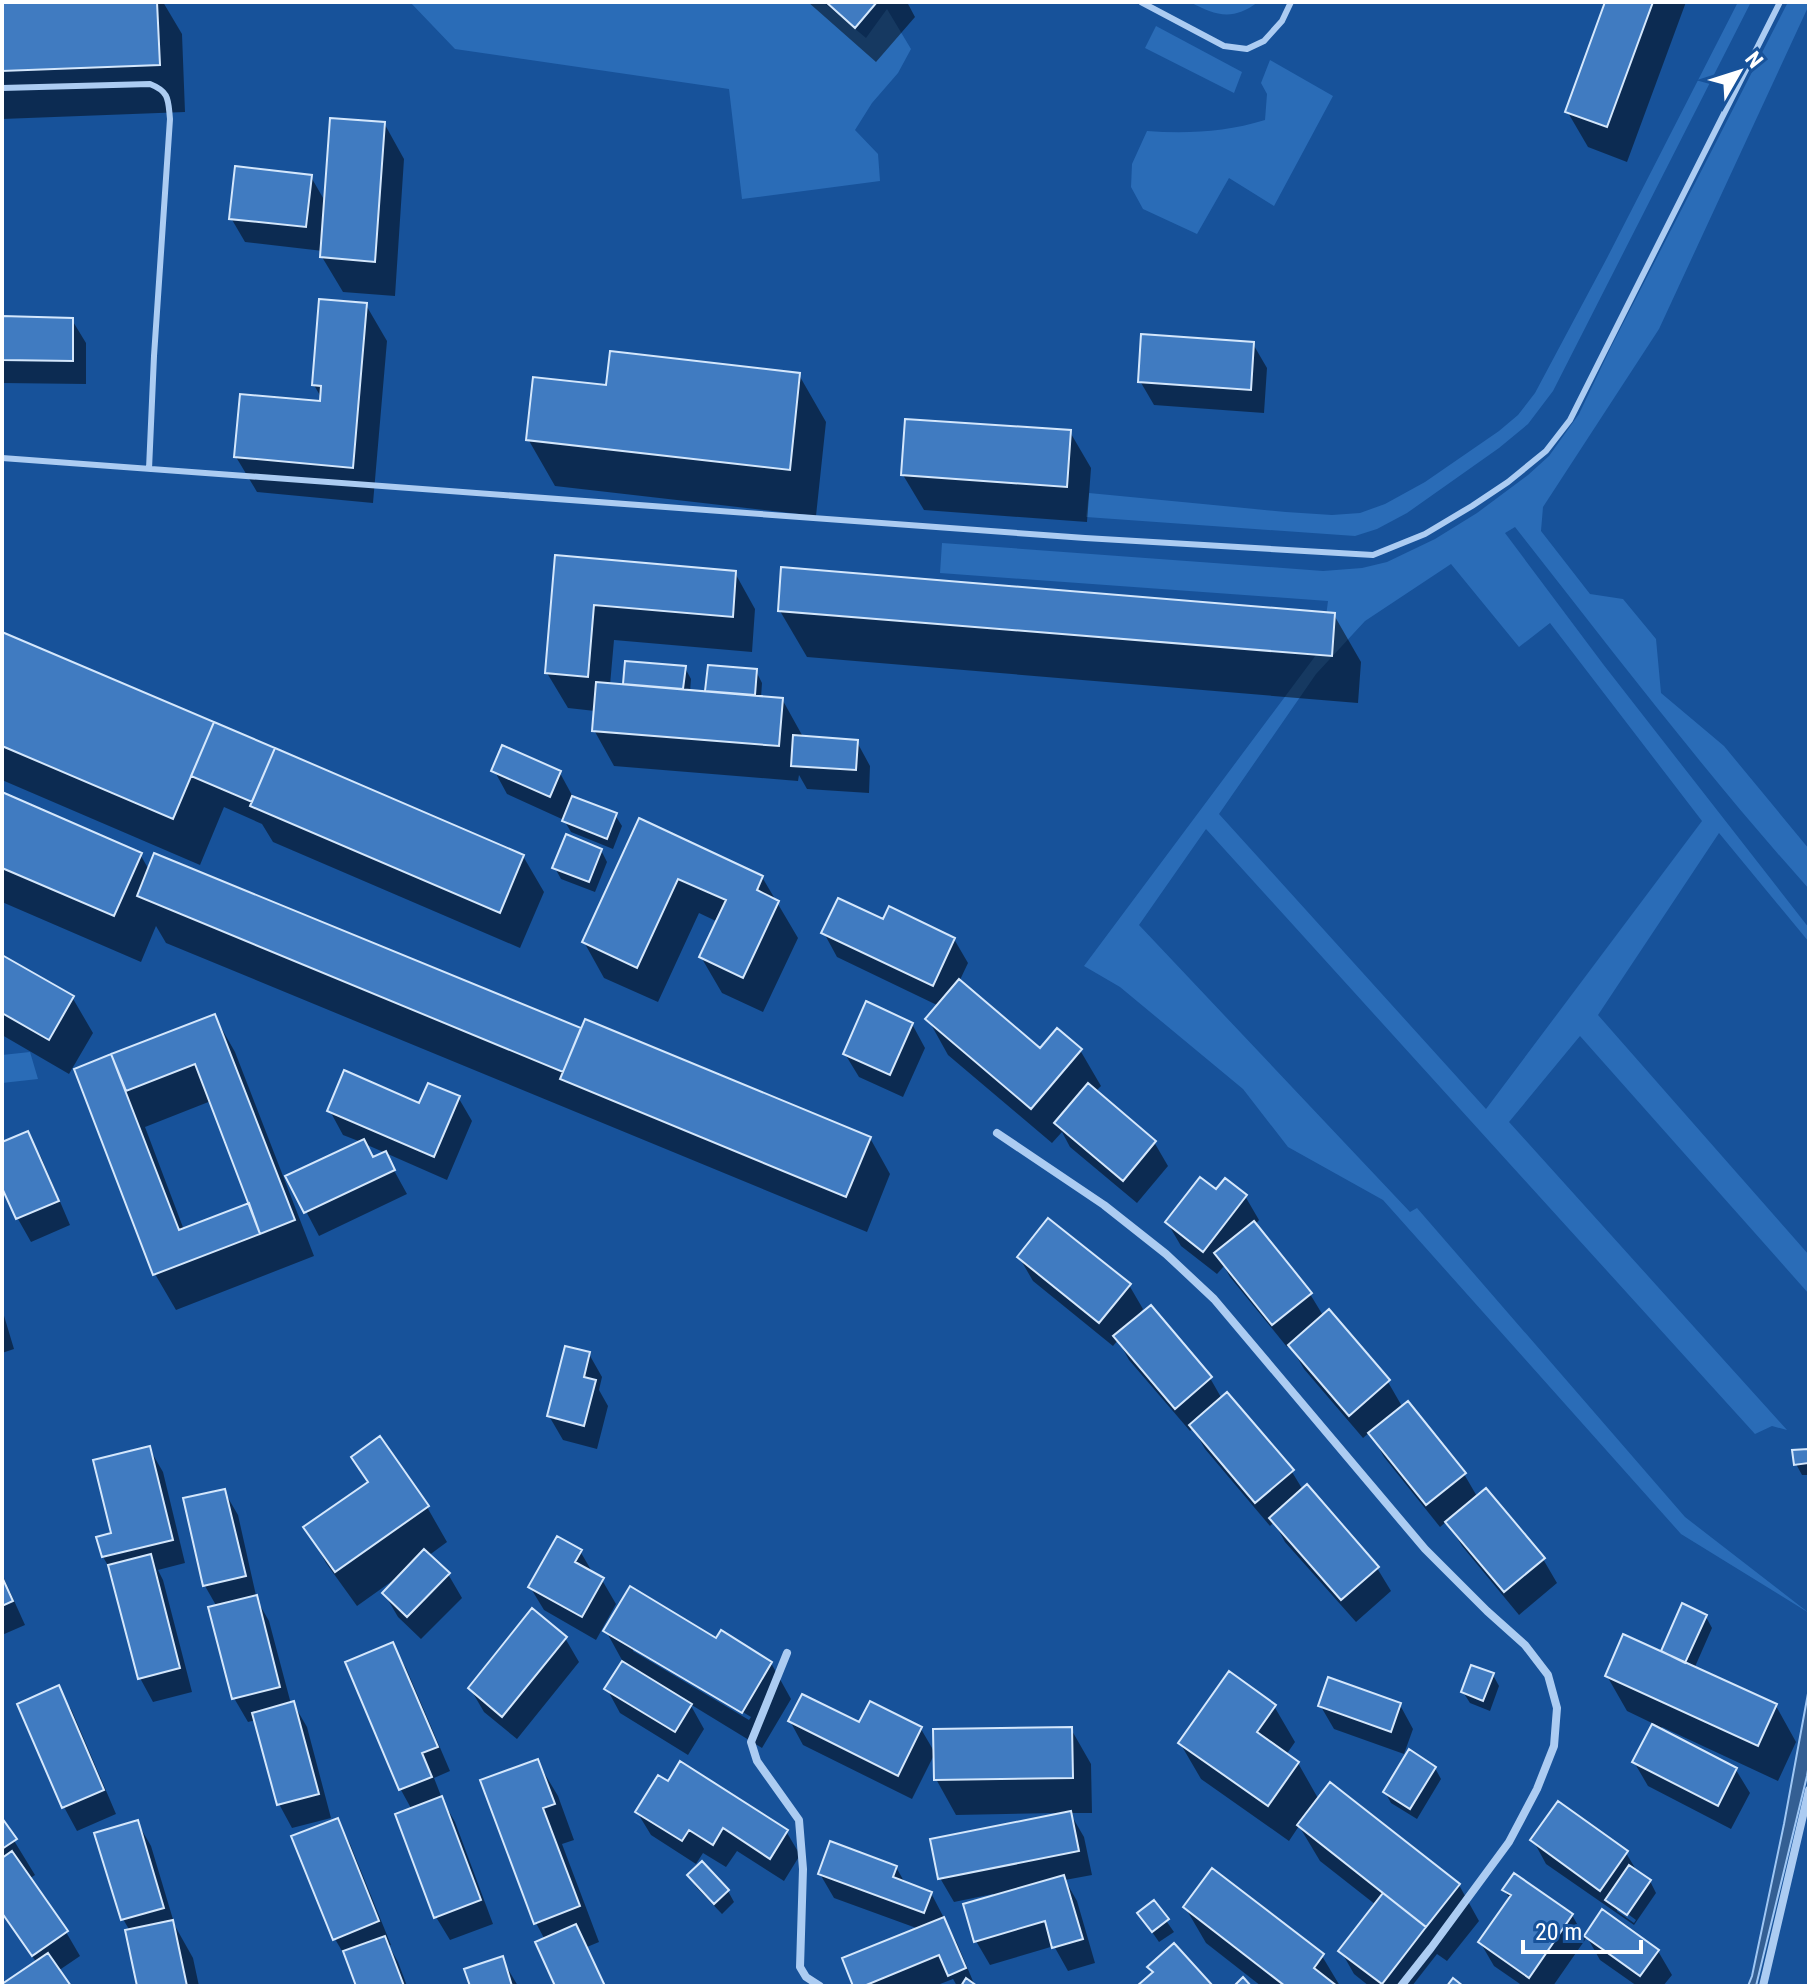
<svg xmlns="http://www.w3.org/2000/svg" width="1811" height="1988" viewBox="0 0 1811 1988" font-family="'Roboto Condensed',sans-serif">
<rect width="100%" height="100%" fill="#17529a"/>
<path fill="#2a6cb7" fill-rule="evenodd" d="M410,2h413l43,36 21,-29 24,40 -13,24 -26,30 -17,27 23,24 2,27 -138,18 -13,-110 -274,-40z
M1190,2h68c-25,19 -42,14 -68,0z
M1738,2h13l-198,389 -25,33 -29,24 -92,65 -30,16 -22,7 -269,-19 3,-24 197,19 46,3 28,-2 25,-9 40,-22 74,-51 19,-16 17,-22 72,-135z
M1788,2h21v3l-150,324 -116,178 -2,24 49,63 33,5 33,40 5,54 63,53 85,103v40c-104,-116 -198,-240 -294,-362l-10,6 98,131 206,264v14l-90,-109 -121,182 211,240v39l-229,-258 -71,86 278,308 -15,-4 -17,8 -549,-605 -67,96 271,287 7,-4 268,309 124,96 -128,-79 -298,-334 -95,-53 -45,-58 -123,-102 -36,-21 238,-319 6,-46 -388,-28 2,-30 381,28 39,-3 25,-6 48,-23 42,-26 51,-38 21,-19 30,-42 32,-67zM1451,564l68,83 31,-24 152,198 -216,288 -267,-295 97,-140 49,-53z
M1156,26l86,46 -8,21 -89,-45z
M1270,60l63,36 -59,110 -45,-28 -32,56 -54,-25 -12,-22 1,-23 15,-33c40,3 79,1 118,-11l2,-26 -6,-11z
M30,1052l8,27 -36,4v-28z"/>
<path fill="#345f93" stroke="#9fc7f4" stroke-width="2" d="M1809,1688v76l-2,12 -51,210h-8l4,-10 32,-152z"/>
<path fill="#0007" fill-rule="evenodd" d="M2,2h161l19,32 3,78 -183,7z
M808,2h99l8,15 -39,45z
M1607,2h79l-59,160 -39,-15 -21,-36z
M384,123l20,36 -9,137 -52,-4 -21,-35 1,-6 -78,-9 -14,-24 80,-41 15,26z
M366,305l21,36 -14,162 -116,-11 -21,-35 85,-54 1,-4 -8,-14z
M2,318l70,2 14,23v41l-84,-1z
M1253,344l14,24 -3,45 -110,-8 -14,-24z
M799,375l27,47 -10,94 -261,-30 -27,-47z
M1070,432l21,36 -4,54 -163,-12 -21,-35z
M556,557l179,16 20,36 -3,43 -138,-12 -4,45 15,1 1,-22 59,4 6,11 -1,13 17,1 3,-26 46,4 6,12 -1,15 21,1 20,36v3l55,4 13,24 -1,27 -62,-4 -8,-14 -1,6 -184,-15 -20,-36 1,-19 -27,-3 -21,-35z
M780,611l554,4 27,47 -3,41 -551,-46z
M2,634l521,222 21,36 -24,56 -247,-106 -11,-18 -38,-17 -24,58 -198,-85z
M494,770l66,3 13,24 42,18 7,11 -9,23 -42,-17 -7,-12 -57,-26z
M2,794l138,60 9,16 7,-15 426,176 288,107 20,36 -23,58 -701,-289 -10,-17 -15,36 -139,-60z
M640,821l122,56 36,61 -35,74 -41,-19 -21,-36 17,-35 -19,-9 -41,89 -54,-24 -20,-36z
M601,850l6,12 -12,30 -34,-13 -6,-11z
M884,922l70,17 14,24 -9,19 81,69 40,-1 21,36 -6,6 59,50 14,24 -31,37 -67,-56 -8,-15 -10,11 -104,-88 -20,-36 11,-13 -102,-49 -13,-24z
M2,957l70,40 21,36 -24,41 -67,-39z
M215,1017l20,35 79,204 -138,54 -21,-36 -79,-204zM211,1101l40,103 -67,26 -39,-103z
M912,1024l13,24 -22,49 -44,-20 -14,-23z
M458,1097l14,24 -25,59 -82,-36 8,15 12,-5 22,40 -88,42 -31,-59 73,-35 -18,-7 -13,-24 90,-5z
M27,1133l14,24 29,68 -39,17 -13,-23 -16,-36v-39z
M1216,1192l29,4 14,24 -4,5 55,69 14,23 5,-5 59,70 15,26 61,66 14,24 65,61 14,24 -38,32 -57,-69 -15,-25 -7,6 -56,-70 -14,-25 -7,6 -59,-69 -14,-24 -3,2 -57,-70 -6,-11 -7,8 -36,-28 -14,-24z
M1019,1257l110,28 14,24 -6,7 73,62 12,21 5,-4 65,77 11,18 74,78 14,23 -35,31 -71,-80 -11,-20 -4,4 -65,-77 -12,-21 -3,3 -61,-71 -11,-20 -5,6 -80,-65z
M2,1309l12,40 -12,4z
M589,1354l13,23 -3,13 9,16 -11,43 -34,-9 -14,-24z
M149,1448l14,24 22,91 -27,7 5,10 29,112 -39,10 -13,-24 -28,-106 -9,-15 -5,-19 16,-3z
M1807,1451l2,4v20h-7l-6,-11z
M354,1457l73,50 20,35 -19,14 20,18 14,24 -41,41 -23,-22 -14,-24 12,-12 -1,-2 -38,27 -31,-43 -20,-36 63,-43z
M224,1491l14,24 19,85 12,21 22,83 2,-1 14,24 24,91 -39,10 -13,-24 -23,-84 -8,2 -14,-24 -17,-91 -12,-21z
M580,1551l14,24 8,5 14,24 -20,36 -52,-30 -14,-23z
M2,1574l23,51 -23,10z
M1683,1606l23,11 6,11 -18,41 82,37 20,36 -18,39 -116,-54 -2,3 76,40 14,23 -19,36 -83,-43 -14,-24 20,-38 -27,-13 -20,-35 55,-22z
M606,1631l111,10 54,22 20,36 -29,49 -72,-44 14,25 -16,26 -68,-42 -13,-24 16,-27zM633,1646l118,71 -2,3 -116,-69z
M565,1638l14,24 -62,77 -33,-27 -14,-24z
M392,1644l14,24 44,103 -16,7 9,23 12,21 38,102 -43,16 -14,-23 -24,-107 -11,-20 -53,-127z
M1493,1675l6,11 -9,25 -20,-8 -7,-11z
M58,1688l14,23 44,103 -39,17 -13,-24z
M1320,1705h80l13,24 -9,25 -70,-25z
M1274,1706l21,36 -9,13 12,8 21,37 140,85 20,36 -32,40 -10,-7 -25,32h-43l-15,-12 -13,-23 35,-46 -56,-44 -21,-35 -10,15 -88,-62 -21,-36z
M790,1721l131,8 14,24 -23,46 -109,-54z
M1071,1729l20,35 1,49h-22l14,24 8,38 -27,5 12,21 18,62 -27,8 -14,-25 -64,19 -14,-24 18,-44 -1,-3 -39,8 -14,-24 117,-62v-3l-101,2 -20,-36z
M537,1761l21,35 16,44 -12,4 37,98 -12,5 18,39h-47l-13,-46 -9,-17z
M1435,1768l6,11 -24,40 -26,-16 -6,-11z
M637,1812l149,19 14,24 -16,26 -47,-30 -11,16 -23,-14 -7,11 -45,-29z
M337,1820l13,24 41,101 -2,1 9,16 9,24h-49l-9,-23 -14,-24 -41,-101z
M2,1821l33,54 -6,4 37,53 14,24 -22,15 11,15h-66l34,-23 -35,-49z
M137,1822l14,24 24,80 18,32 6,28h-60l-9,-55 -7,-12z
M1533,1840l93,13 12,20 12,8 6,12 -22,32 -88,-61zM1617,1906l19,14 -2,3 -17,-12z
M896,1867l9,16 26,10 26,50 18,43h-18l-4,-7 -18,7h-80l64,-57 -85,-31 -14,-24z
M689,1876l39,15 6,11 -12,12 -26,-27z
M1504,1890l68,25 13,23 17,-26 56,39 14,24 -9,11h-26l-37,-26 -13,-23 -34,49h-30l-29,-20 -14,-24 30,-43z
M1153,1902l21,30 -15,10 -20,-29z
M1185,1907l137,49 18,30h-79l-55,-43z
M502,1959l16,27h-46z"/>
<path fill="#407bc1" stroke="#d4e7fc" stroke-width="2" d="M2,2h155l3,63 -158,6z
M826,2h51l-22,26z
M1605,2h48l-46,125 -42,-15z
M330,118l55,4 -10,140 -55,-5z
M235,166l77,9 -6,52 -77,-8z
M319,299l48,4 -14,165 -119,-11 6,-63 80,7 1,-15 -9,-1z
M2,316l71,2v43l-71,-1z
M1141,334l113,8 -3,48 -113,-8z
M610,351l190,22 -10,97 -264,-30 7,-63 73,8z
M905,419l166,11 -4,57 -166,-12z
M555,555l181,16 -3,46 -139,-12 -6,72 -43,-4z
M781,567l554,46 -3,43 -554,-45z
M2,632l212,90 -41,97 -171,-73z
M625,661l61,5 -3,23 -60,-5z
M708,665l49,4 -2,26 -50,-4z
M596,682l187,16 -4,48 -187,-15z
M214,722l61,26 -23,54 -61,-26z
M793,735l65,5 -2,30 -65,-4z
M502,745l59,26 -11,26 -59,-26z
M275,748l249,107 -24,58 -250,-107z
M2,792l140,61 -28,63 -112,-48z
M572,796l45,17 -10,26 -45,-18z
M639,818l124,58 -6,14 22,11 -36,77 -44,-21 27,-57 -48,-21 -41,89 -55,-26z
M566,834l36,15 -13,33 -37,-14z
M154,853l427,175 -18,44 -426,-176z
M838,898l45,21 6,-13 66,32 -22,48 -112,-53z
M2,955l72,41 -25,44 -47,-27z
M959,979l81,69 17,-20 25,21 -51,60 -106,-90z
M866,1001l47,22 -23,52 -47,-21z
M215,1014l80,206 -35,14 -65,-170 -69,27 -15,-37z
M585,1019l286,118 -25,60 -286,-118z
M111,1054l68,176 70,-27 11,31 -107,41 -79,-206z
M344,1070l75,33 9,-20 32,13 -26,61 -107,-46z
M1088,1083l68,58 -33,40 -69,-58z
M28,1131l31,70 -43,18 -14,-31v-46z
M364,1139l9,18 13,-6 9,19 -91,43 -19,-37z
M1200,1177l16,12 9,-11 22,17 -44,57 -38,-30z
M1048,1218l83,66 -32,39 -82,-66z
M1254,1221l58,72 -40,32 -58,-72z
M1151,1305l61,72 -37,32 -62,-73z
M1329,1309l61,71 -41,36 -61,-71z
M565,1346l25,6 -6,25 12,3 -12,46 -37,-10z
M1227,1392l67,78 -39,33 -66,-78z
M1408,1401l58,72 -40,32 -58,-72z
M380,1436l49,70 -94,66 -32,-45 65,-45 -17,-25z
M150,1446l23,94 -71,17 -6,-20 15,-4 -18,-73z
M1808,1449l1,14 -15,2 -2,-15z
M1307,1484l72,83 -38,33 -72,-82z
M1486,1488l59,70 -41,34 -59,-70z
M225,1489l21,87 -43,10 -20,-88z
M557,1536l25,14 -7,12 29,16 -22,39 -54,-30z
M424,1549l26,24 -43,44 -25,-24z
M151,1554l29,114 -42,11 -30,-114z
M2,1577l11,24 -11,5z
M630,1586l86,52 5,-8 51,32 -30,51 -139,-82z
M257,1595l23,92 -48,12 -24,-92z
M1682,1603l25,12 -22,48 -24,-12z
M532,1608l35,29 -65,80 -34,-29z
M1623,1634l154,70 -19,42 -153,-70z
M393,1642l45,105 -16,6 10,24 -33,13 -54,-128z
M622,1661l70,43 -17,28 -71,-43z
M1471,1665l23,8 -11,28 -22,-9z
M1229,1671l47,34 -19,27 42,30 -31,44 -90,-63z
M1328,1677l73,26 -10,29 -73,-26z
M59,1685l45,105 -42,18 -45,-104z
M802,1694l57,28 11,-21 52,26 -24,49 -110,-55z
M294,1701l25,93 -42,11 -25,-92z
M1652,1724l85,44 -19,38 -86,-44z
M1072,1727l1,51 -139,2 -1,-51z
M1409,1749l27,18 -26,42 -27,-17z
M538,1759l17,45 -12,4 37,98 -46,18 -54,-144z
M680,1761l108,69 -18,29 -47,-31 -10,17 -24,-15 -7,11 -47,-29 23,-37 10,6z
M1330,1782l130,102 -34,43 -129,-102z
M442,1796l39,104 -47,18 -39,-104z
M1558,1801l70,50 -28,40 -70,-51z
M1071,1811l8,40 -141,28 -8,-40z
M2,1818l15,21 -15,10z
M338,1818l41,103 -46,19 -42,-104z
M138,1820l26,88 -43,12 -27,-87z
M830,1841l67,25 -4,11 39,15 -8,21 -106,-39z
M12,1851l56,80 -36,25 -30,-43v-55z
M702,1861l27,29 -15,14 -27,-29z
M1629,1865l22,15 -24,35 -22,-15z
M1212,1868l112,86 -10,14 23,18h-52l-102,-79z
M1514,1873l59,41 -44,64 -51,-36 33,-47 -9,-5z
M1064,1875l19,64 -31,9 -7,-27 -71,21 -11,-38z
M1383,1893l43,34 -44,57 -44,-33z
M1154,1900l15,19 -17,13 -15,-19z
M1602,1909l57,41 -19,26 -56,-40z
M944,1917l22,51 -18,8 -9,-21 -75,31h-11l-11,-28z
M173,1920l14,66h-50l-12,-56z
M576,1924l29,62h-50l-20,-44z
M385,1936l19,50h-48l-13,-35z
M1174,1943l39,43h-76l16,-14 -6,-5z
M48,1953l23,33h-69v-2z
M503,1956l9,30h-42l-6,-17z
M1243,1977l8,9h-17z
M966,1978l11,8h-16z
M1453,1978l10,8h-16z"/>
<g fill="none" stroke-linecap="round" stroke-linejoin="round">
<path stroke="#acccf2" stroke-width="6" d="M1141,2l83,44 23,3 17,-8 18,-20 9,-19
M2,88l148,-4c20,8 18,16 20,35l-16,237 -5,113
M2,458l1083,80 288,17 52,-21 47,-28 36,-24 38,-31 24,-31 210,-418"/>
<path stroke="#acccf2" stroke-width="8" d="M997,1133l107,72 62,49 48,45 211,250 62,62 38,34 23,30 9,33 -3,38 -17,43 -28,53 -78,106 -30,38
M787,1653l-36,89 6,19 42,59 4,49 -3,98 6,10 14,9
M1763,1986l46,-196"/>
</g>
<rect width="1811" height="1988" fill="none" stroke="#ffffff" stroke-width="8"/>
<g transform="translate(1739 72) rotate(51)" stroke="#17529a" stroke-width="6" paint-order="stroke">
<path d="M0-6L14 30L0 20L-14 30Z" fill="#ffffff"/>
<text y="-12" font-size="22" font-weight="bold" text-anchor="middle" fill="#ffffff">N</text>
</g>
<path d="M1523 1940v12h118v-12" fill="none" stroke="#ffffff" stroke-width="4"/>
<text x="1535" y="1940" font-size="24" fill="#ffffff" stroke="#17529a" stroke-width="6" paint-order="stroke">20 m</text>
</svg>
